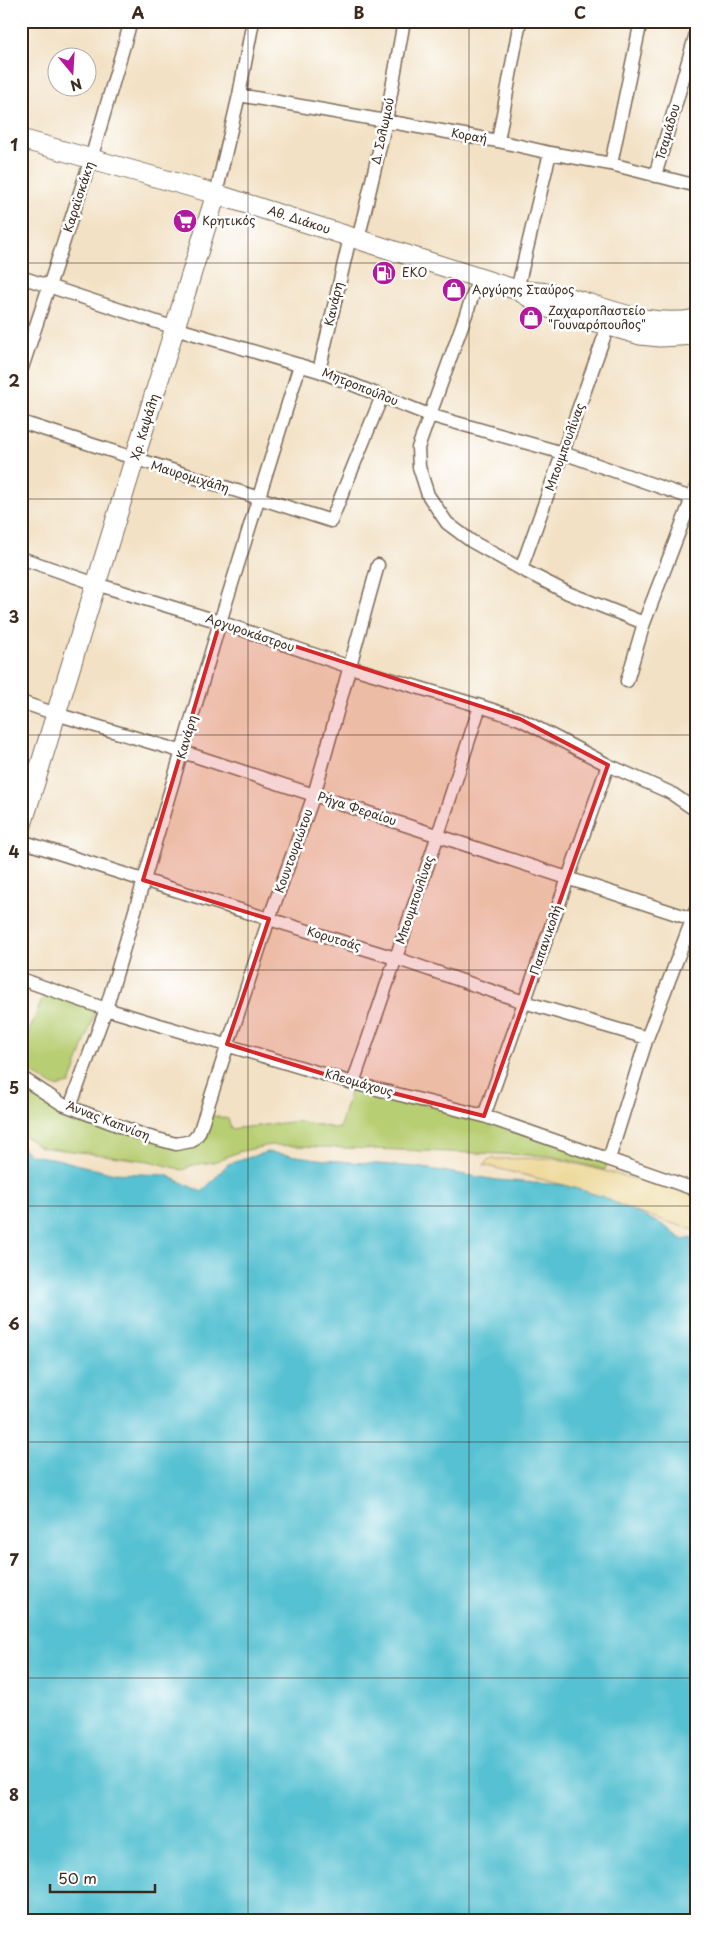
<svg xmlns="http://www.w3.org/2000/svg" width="718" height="1941" viewBox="0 0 718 1941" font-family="'Playpen Sans',sans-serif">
<rect width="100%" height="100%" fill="#fff"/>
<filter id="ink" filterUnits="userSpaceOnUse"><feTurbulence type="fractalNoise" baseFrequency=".02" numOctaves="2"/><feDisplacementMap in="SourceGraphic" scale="10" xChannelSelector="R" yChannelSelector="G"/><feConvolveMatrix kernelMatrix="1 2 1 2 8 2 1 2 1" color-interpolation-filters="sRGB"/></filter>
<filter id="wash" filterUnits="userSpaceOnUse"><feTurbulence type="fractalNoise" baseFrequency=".0096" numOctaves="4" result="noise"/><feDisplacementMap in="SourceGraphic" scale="20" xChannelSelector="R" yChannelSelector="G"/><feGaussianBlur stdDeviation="1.12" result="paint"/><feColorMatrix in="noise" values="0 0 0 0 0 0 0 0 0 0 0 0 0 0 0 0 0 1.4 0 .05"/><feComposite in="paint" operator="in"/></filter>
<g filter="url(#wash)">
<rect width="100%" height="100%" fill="#f2e1c4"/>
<path fill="#b7ce72" stroke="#797c48" d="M44,994l52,16 -26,74 -14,3 -35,-20v-15z
M21,1077l41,27 84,32 46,5 13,-27 23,5 3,10 68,-8 40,8 14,-46 256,76 -4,11 -53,-14 -282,-11 -32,7 -24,10 -21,3 -10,5 -34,-9 -109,-14 -19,-13z"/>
<path fill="#eeda9e" stroke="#94825e" d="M554,1158l135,35 8,5v33l-61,-19 -72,-27 -80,-20 5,-6z"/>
<path fill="#57c1d2" stroke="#497678" d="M21,1147l10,8 26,4 53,14 56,2 36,17 26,-28 39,-12 59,8 91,7 80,13 67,5 37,11 62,29 20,15 14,-3v683h-676z"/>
</g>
<g filter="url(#ink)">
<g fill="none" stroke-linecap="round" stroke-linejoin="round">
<g stroke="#7b6a58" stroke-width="15">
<path id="street" d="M239,95l259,46 52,12 61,11 86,22
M498,141l22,-120
M611,164l30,-143
M655,176l42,-146
M216,194l23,-99 14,-74
M358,240l28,-119 18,-100
M21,277l154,51 144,43 110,44 134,38 134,47
M479,278l-61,170 1,19 9,28 19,28 24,18 50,28 47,24 76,30
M517,290l33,-137
M21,371l70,-212 40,-138
M319,371l31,-134
M21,422l310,99 51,-125
M21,558l75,26 124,38 130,45 130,39 -42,129 -85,248
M521,569l87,-243
M627,681l17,-58 53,-138
M21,702l35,12 127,38 509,167
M480,706l40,13 88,46 63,28 26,18
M21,841l122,39 252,78 129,44 123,36
M21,979l85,30 247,74 131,33 213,74
M21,1077l41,27 84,32 30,8 16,-3 7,-8 70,-214 45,-124 64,-230
M70,1107l36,-98 114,-387 80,-257
M484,1116l124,-351
M609,1159l38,-121 50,-131"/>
</g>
<g stroke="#7b6a58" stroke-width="21">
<path id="secondary" d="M21,139l195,55 301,96 31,18 92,27 20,2 37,-2
M524,291c10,1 21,1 30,3 51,11 88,35 143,25
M21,828l195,-634"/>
</g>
<use href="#street" stroke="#fff" stroke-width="12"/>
<use href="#secondary" stroke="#fff" stroke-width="19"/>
</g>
</g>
<path fill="#d62828" fill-opacity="0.2" stroke="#d62828" stroke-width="4" stroke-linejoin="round" d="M220,622l300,97 88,46 -124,351 -131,-33 -126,-39 42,-125 -126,-39z"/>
<path fill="none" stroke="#3b2a1e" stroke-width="1" stroke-opacity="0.55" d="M248,21v1899M469,21v1899M21,263h676M21,499h676M21,735h676M21,970h676M21,1206h676M21,1442h676M21,1678h676"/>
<defs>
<g id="supermarket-disc" transform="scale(1.25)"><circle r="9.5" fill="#b5179e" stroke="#fff"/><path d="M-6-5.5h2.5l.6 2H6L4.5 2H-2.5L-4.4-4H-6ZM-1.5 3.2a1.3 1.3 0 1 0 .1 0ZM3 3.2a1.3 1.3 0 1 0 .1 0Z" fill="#fff"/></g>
<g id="fuel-disc" transform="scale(1.25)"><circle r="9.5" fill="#b5179e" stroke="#fff"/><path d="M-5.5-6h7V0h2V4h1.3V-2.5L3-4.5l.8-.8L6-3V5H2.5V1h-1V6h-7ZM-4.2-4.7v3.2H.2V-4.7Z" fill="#fff"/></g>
<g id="shop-disc" transform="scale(1.25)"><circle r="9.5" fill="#b5179e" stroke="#fff"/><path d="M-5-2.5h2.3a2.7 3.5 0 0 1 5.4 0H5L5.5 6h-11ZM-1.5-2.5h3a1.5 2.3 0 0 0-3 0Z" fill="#fff"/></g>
</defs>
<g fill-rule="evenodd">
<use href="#supermarket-disc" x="185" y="221"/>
<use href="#fuel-disc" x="384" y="273"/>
<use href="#shop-disc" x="454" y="290"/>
<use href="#shop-disc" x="531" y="318"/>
</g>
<g text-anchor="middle" stroke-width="5" stroke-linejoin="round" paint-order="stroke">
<g font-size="12" fill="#3b2a1e" stroke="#fff">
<text transform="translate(383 131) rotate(-78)" y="4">Δ. Σολωμού</text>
<text transform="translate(668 132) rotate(-74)" y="4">Τσαμάδου</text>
<text transform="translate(469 136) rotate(10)" y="4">Κοραή</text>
<text transform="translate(79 197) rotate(-72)" y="4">Καραϊσκάκη</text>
<text transform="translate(299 220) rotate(18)" y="4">Αθ. Διάκου</text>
<text transform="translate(334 304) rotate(-77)" y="4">Κανάρη</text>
<text transform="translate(360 387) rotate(22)" y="4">Μητροπούλου</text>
<text transform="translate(145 427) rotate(-73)" y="4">Χρ. Καψάλη</text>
<text transform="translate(565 447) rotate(-70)" y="4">Μπουμπουλίνας</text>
<text transform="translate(190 477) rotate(17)" y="4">Μαυρομιχάλη</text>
<text transform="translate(250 633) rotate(19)" y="4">Αργυροκάστρου</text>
<text transform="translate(187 737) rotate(-74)" y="4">Κανάρη</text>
<text transform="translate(357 809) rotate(18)" y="4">Ρήγα Φεραίου</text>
<text transform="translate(294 851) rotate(-70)" y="4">Κουντουριώτου</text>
<text transform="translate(415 900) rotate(-71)" y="4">Μπουμπουλίνας</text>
<text transform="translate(334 939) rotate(17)" y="4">Κορυτσάς</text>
<text transform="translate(546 940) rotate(-71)" y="4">Παπανικολή</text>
<text transform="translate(359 1083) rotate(16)" y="4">Κλεομάχους</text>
<text transform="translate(108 1121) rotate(21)" y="4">Άννας Καπνίση</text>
</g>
<g font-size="12" fill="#3b2a1e" stroke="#fff" text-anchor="start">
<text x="202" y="225">Κρητικός</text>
<text x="402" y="277">ΕΚΟ</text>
<text x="472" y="294">Αργύρης Σταύρος</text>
<text x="548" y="315">Ζαχαροπλαστείο<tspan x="548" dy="14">"Γουναρόπουλος"</tspan></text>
</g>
</g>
<rect width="718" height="1941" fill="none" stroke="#fff" stroke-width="55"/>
<g transform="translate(72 72) rotate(162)"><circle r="24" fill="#ffffff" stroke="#b1aaa5"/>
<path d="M0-4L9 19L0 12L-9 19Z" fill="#b5179e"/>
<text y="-8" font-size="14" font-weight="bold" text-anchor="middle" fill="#3b2a1e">N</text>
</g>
<path d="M50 1884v8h105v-8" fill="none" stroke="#3b2a1e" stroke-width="2.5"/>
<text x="58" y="1884" font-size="15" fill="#3b2a1e" stroke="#ffffff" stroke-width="4" paint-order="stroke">50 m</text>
<rect x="28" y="28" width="662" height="1886" fill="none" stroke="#3b2a1e" stroke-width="2"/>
<g font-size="16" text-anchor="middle" font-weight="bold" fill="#3b2a1e">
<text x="138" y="19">A</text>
<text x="359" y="19">B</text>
<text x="580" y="19">C</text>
<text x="14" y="151">1</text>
<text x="14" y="387">2</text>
<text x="14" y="623">3</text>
<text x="14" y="858">4</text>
<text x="14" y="1094">5</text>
<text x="14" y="1330">6</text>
<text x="14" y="1566">7</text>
<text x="14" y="1801">8</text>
</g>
</svg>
